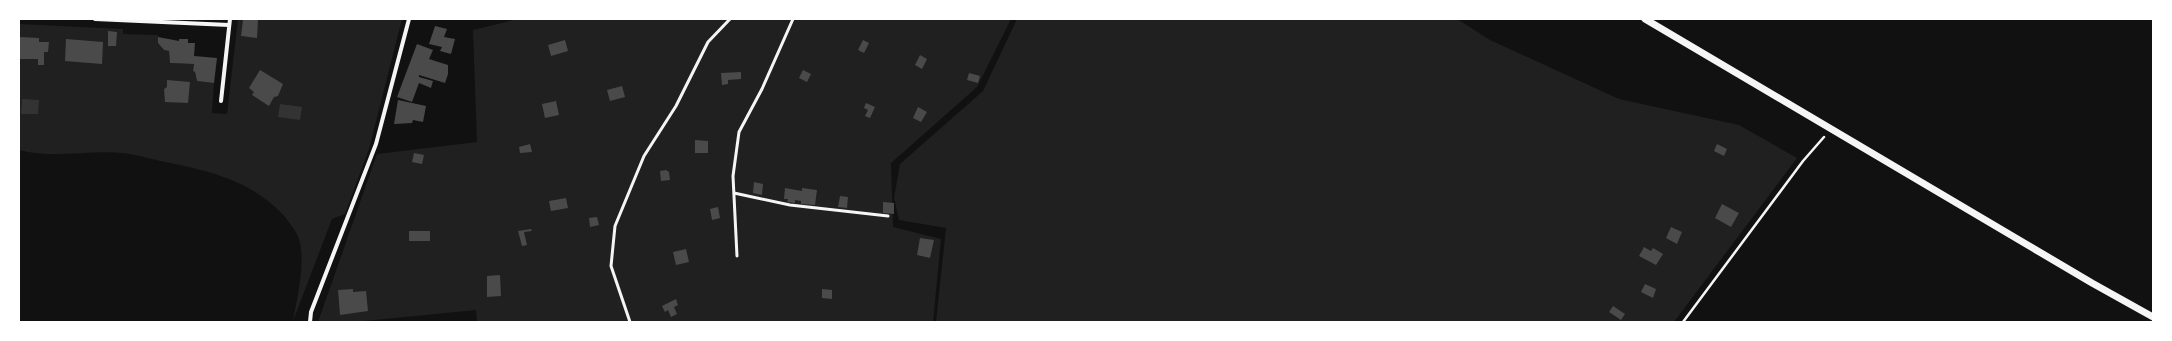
<svg xmlns="http://www.w3.org/2000/svg" width="2172" height="341" viewBox="0 0 2172 341" font-family="'Exo 2',sans-serif">
<rect width="100%" height="100%" fill="#111"/>
<path fill="#202020" d="M238,19h5l-2,17 15,2 2,-19h144l-33,130 -24,65 -13,5 -39,102c4,-23 12,-55 7,-78 -1,-9 -10,-19 -15,-26 -32,-37 -79,-47 -125,-56 -12,-3 -26,-7 -38,-8 -35,-3 -69,6 -103,-3v-126l104,5v5l35,1v8l6,7 5,1 1,12 24,1 -1,7 2,1 2,9 17,2 -2,30 15,1z
M518,19h493l-34,68 -86,76 2,64 48,12 -8,83h-456l-1,-12 -122,12h-36l59,-168 100,-12 -4,-112z
M1017,19h440l33,21 129,59 120,26 58,33 -123,164h-738l10,-94 -47,-8 -5,-22 6,-34 83,-73z"/>
<path fill="#333" d="M22,99l17,1 -1,14h-17z
M280,104l22,3 -2,13 -22,-3z"/>
<path fill="#4a4a4a" d="M243,19l15,1 -1,18 -16,-2z
M435,26l12,3 -3,8 11,2 -4,15 -11,-3 2,-4 -13,-3z
M108,31l9,1 -1,14h-8z
M19,37l20,1v4h10l-1,10h-4v13h-6v-6h-19z
M158,37l21,4v-2h9v4h7l-1,13 23,2 -3,25 -17,-2 -2,-9 -2,-1 1,-7 -24,-1 -1,-12 -5,-1 -6,-7z
M66,39l37,3 -1,22 -37,-3z
M565,40l3,11 -17,5 -3,-11z
M863,40l6,3 -5,10 -6,-3z
M417,44l16,6 -4,9 19,6v9l-3,9 -26,-8v2l14,4 -2,7 -12,-5 -7,19 -15,-5z
M920,55l7,4 -5,10 -7,-4z
M260,70l23,14 -5,12 -4,1 -5,9 -17,-11 2,-3 -5,-4z
M803,70l8,4 -4,8 -8,-4z
M741,72v7l-13,1v4l-6,1 -1,-12z
M969,73l11,3 -2,7 -11,-3z
M167,80l23,2 -2,21 -23,-1 -1,-13 3,-2z
M622,86l3,11 -15,4 -3,-11z
M398,100l28,6 -3,16 -10,-2 -1,3 -18,1z
M556,101l3,14 -14,3 -3,-14z
M866,103l9,4 -5,11 -5,-2 3,-6 -4,-2z
M918,107l9,5 -6,10 -8,-4z
M695,140l13,1v12h-13z
M530,144l2,8 -12,1 -1,-6z
M1717,144l10,5 -3,7 -10,-5z
M414,153l10,2 -2,9 -10,-2z
M666,170l3,2 1,8 -9,1 -1,-10z
M754,182l9,2 -1,11 -9,-2z
M785,188l17,3v-3l15,2 -2,15 -14,-1v-3l-6,-1v3l-8,-1 1,-3h-4z
M840,196l8,1 -1,11 -9,-1z
M566,198l2,10 -17,3 -2,-10z
M883,202l11,1v11l-11,-1z
M1722,204l17,9 -8,14 -16,-9z
M718,207l2,11 -8,2 -2,-11z
M597,217l2,8 -9,2 -1,-9z
M1671,227l11,5 -5,12 -11,-6z
M531,229l1,2 -8,1 3,13 -5,1 -4,-15z
M409,231h21v10h-21z
M920,238l14,2 -4,18 -13,-3z
M1644,247l7,4 2,-3 10,6 -7,11 -17,-9z
M686,249l3,13 -13,3 -3,-13z
M500,275l1,21 -14,1v-21z
M1645,284l11,5 -3,9 -12,-6z
M353,289v3l13,-1 2,20 -28,4 -2,-25z
M822,289l10,1v9l-10,-1z
M676,299l2,6 -4,2 3,7 -6,3 -3,-7 -3,2 -3,-6z
M1613,306l12,8 -4,6 -12,-8z"/>
<g fill="none" stroke-linecap="round" stroke-linejoin="round">
<path stroke="#f5f5f5" stroke-width="2.5" d="M1683,322l120,-161 21,-24"/>
<path stroke="#f5f5f5" stroke-width="3" d="M734,193l56,12 98,11
M737,256l-4,-80 6,-44 23,-43 31,-70
M630,322l-19,-56 4,-40 29,-70 32,-50 32,-64 22,-23"/>
<path stroke="#f5f5f5" stroke-width="4" d="M95,19l134,6
M221,101l9,-82
M310,322l1,-10 65,-168 33,-125"/>
<path stroke="#f5f5f5" stroke-width="7" d="M1645,19l447,264 61,34"/>
</g>
<rect width="2172" height="341" fill="none" stroke="#ffffff" stroke-width="40"/>
</svg>
